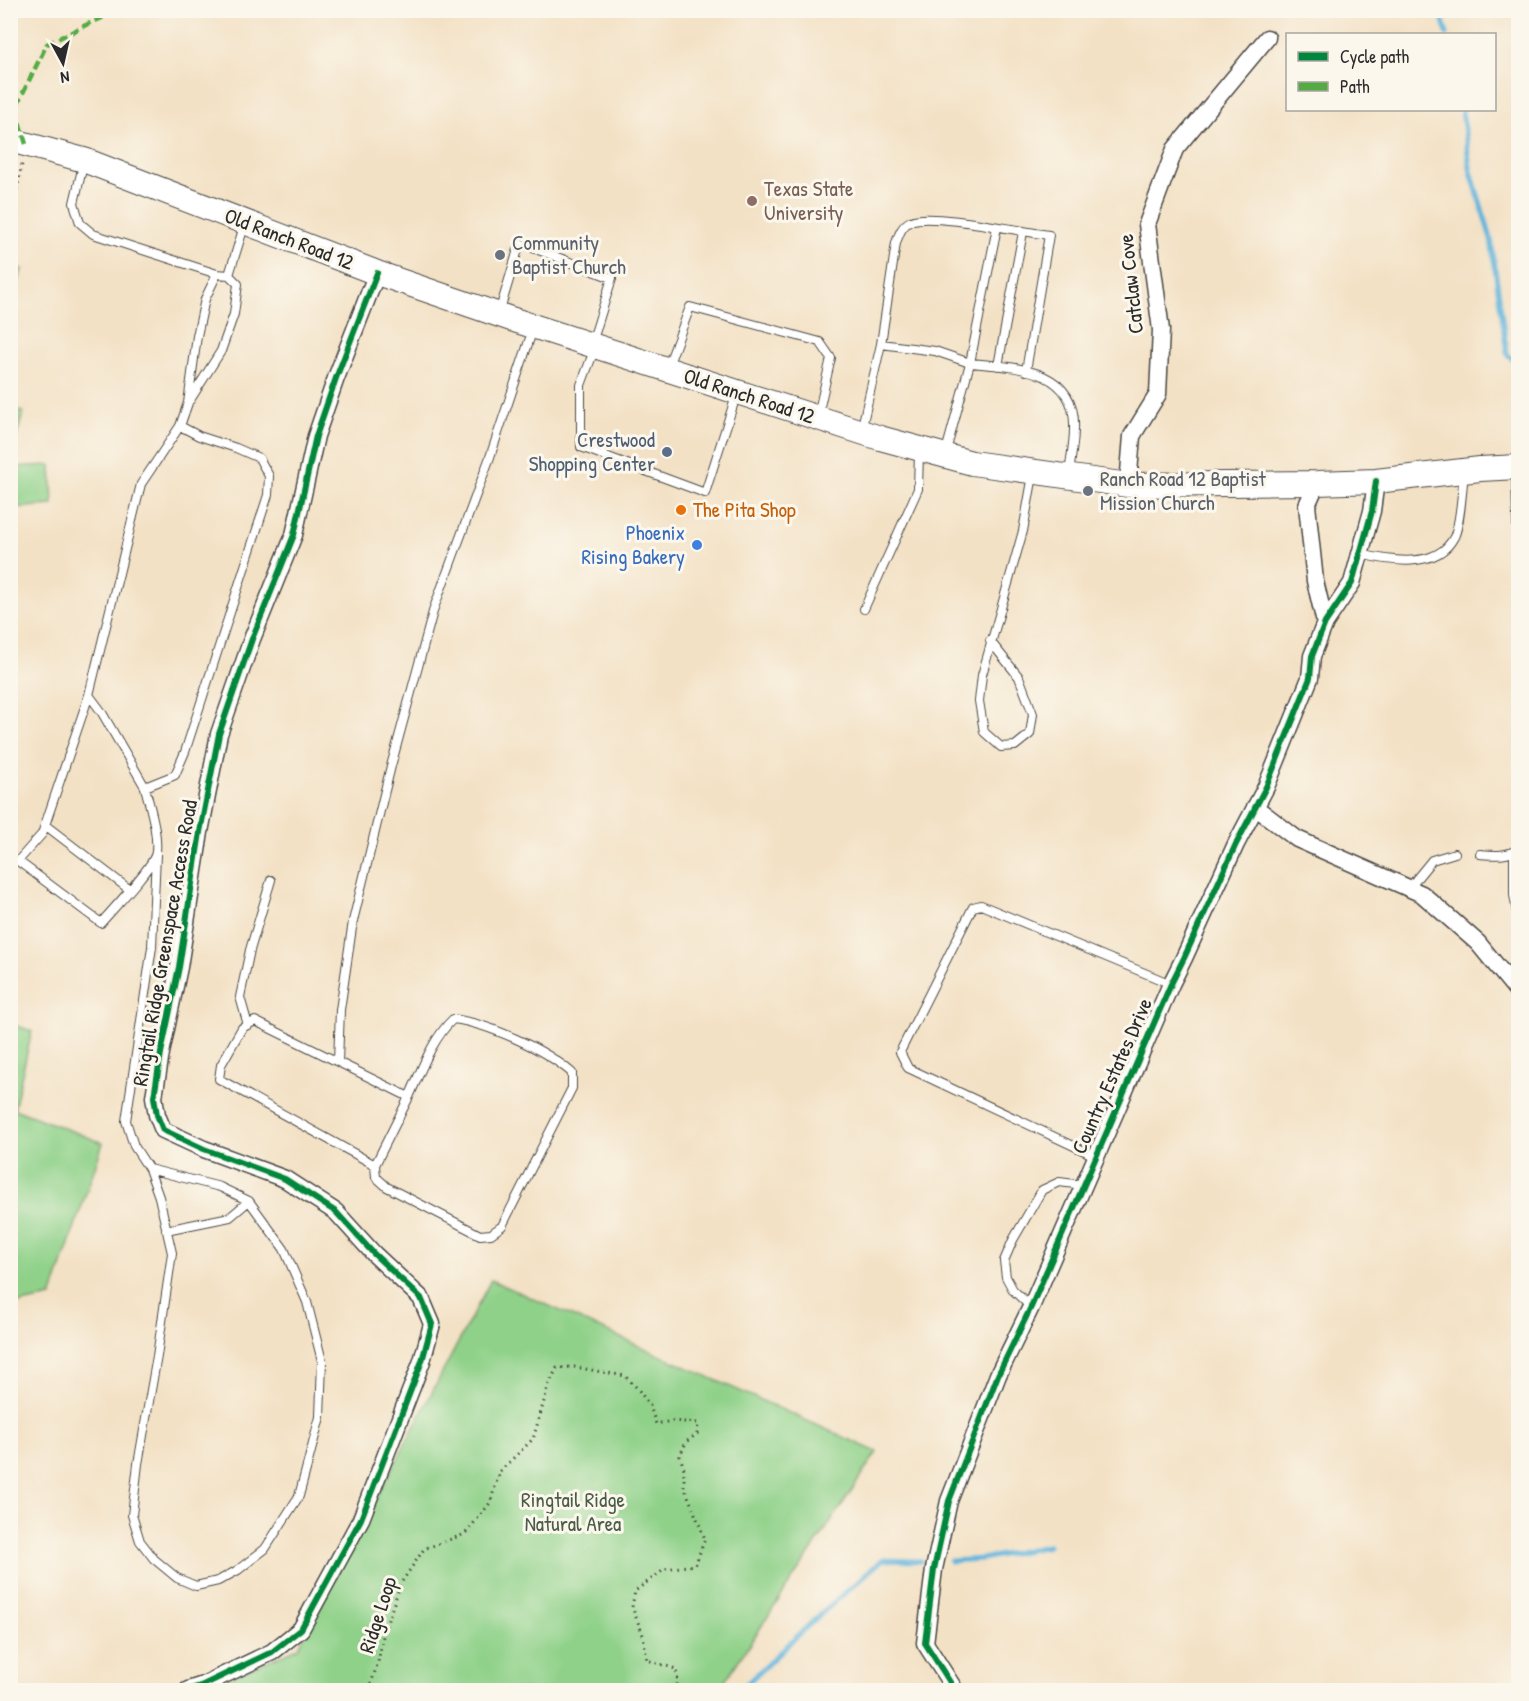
<svg xmlns="http://www.w3.org/2000/svg" width="1529" height="1701" viewBox="0 0 1529 1701" font-family="'Patrick Hand',sans-serif">
<rect width="100%" height="100%" fill="#fbf7ec"/>
<filter id="ink" filterUnits="userSpaceOnUse"><feTurbulence type="fractalNoise" baseFrequency=".0167" numOctaves="2"/><feDisplacementMap in="SourceGraphic" scale="12" xChannelSelector="R" yChannelSelector="G"/><feConvolveMatrix kernelMatrix="1 2 1 2 8 2 1 2 1" color-interpolation-filters="sRGB"/></filter>
<filter id="wash" filterUnits="userSpaceOnUse"><feTurbulence type="fractalNoise" baseFrequency=".008" numOctaves="4" result="noise"/><feDisplacementMap in="SourceGraphic" scale="24" xChannelSelector="R" yChannelSelector="G"/><feGaussianBlur stdDeviation="1.35" result="paint"/><feColorMatrix in="noise" values="0 0 0 0 0 0 0 0 0 0 0 0 0 0 0 0 0 1.4 0 .05"/><feComposite in="paint" operator="in"/></filter>
<g filter="url(#wash)">
<rect width="100%" height="100%" fill="#f3e1c5"/>
<path fill="#8fd189" stroke="#5d7e5a" stroke-width="1.5" d="M11,266l11,3 -11,42 -1,-45z
M11,409l12,3 -11,44h-2z
M51,465l2,40 -42,3v-41z
M11,1024l21,7 -18,78 89,34 -52,154 -40,8z
M491,1280l386,172 -158,238h-520l99,-42z"/>
<g fill="none" stroke-linecap="round" stroke-linejoin="round">
<path stroke="#5fb4db" stroke-width="5" d="M1440,10l7,24
M1462,110l8,58 21,71 16,115 11,10
M950,1561l32,-2 66,-13
M740,1690l72,-68 70,-62 39,1"/>
</g>
</g>
<g filter="url(#ink)">
<g fill="none" stroke-linecap="round" stroke-linejoin="round">
<g stroke="#494642" stroke-width="10">
<path id="lane" d="M84,161l-10,42 6,20 13,11 124,40 12,1 16,-52
M499,313l21,-70 92,35 -20,65
M881,344l15,-101c3,-9 6,-18 15,-22 18,-9 113,11 138,14l-23,136
M595,348l-14,37v62l124,46 32,-100
M668,366l22,-59 130,35 11,16 -13,57
M998,366l25,-134
M190,400l31,-49 13,-37 4,-30 -9,-9
M180,426l19,10 37,12 23,10 10,18 -1,19 -83,257 -10,23 -30,12 -44,-76 -12,-16 52,-211 39,-58 8,-23 9,-67 8,-37 12,-25
M861,431l20,-87 54,7 35,12 27,-136
M945,455l25,-92c45,4 107,5 104,66 0,16 -4,32 -5,47
M1516,470l2,99
M1360,554c29,7 77,16 94,-17 7,-15 8,-48 10,-65
M864,609l54,-120 1,-37
M990,641l29,36 14,37 -3,20 -15,12 -14,1 -17,-15 -5,-31 3,-26 41,-144 10,-56
M89,695l-47,139 -24,27 83,62c11,-13 54,-58 55,-71 2,-21 -6,-44 -11,-65
M45,825l85,65
M1514,852v43l4,23
M1480,854c12,1 29,3 38,-6
M1409,888l23,-28 23,-7
M248,1025l-8,-28 10,-47 21,-70
M338,1062l-83,-41 -13,7 -21,37 -2,14 156,86
M409,1097l-34,68 1,12 11,10 93,48 11,-1 11,-8 70,-138v-15c-27,-24 -83,-49 -119,-54 -21,20 -32,52 -44,78l-71,-35 2,-52 13,-89 38,-155 43,-158 56,-151 43,-128
M1095,1156l-187,-88 -8,-16 73,-145 8,-2 190,79
M149,1169l71,18 29,14 35,48 23,53 15,59 -2,56 -21,79 -34,53 -27,21 -20,11 -22,5 -19,-8 -23,-19 -14,-18 -8,-26 6,-51 19,-108 15,-103 -13,-56 -10,-28 -15,-23 -8,-25 26,-174 4,-93
M166,1230l64,-13 19,-16
M1031,1307l-18,-17 -7,-13 -2,-16 9,-21 29,-50 17,-8 24,3"/>
</g>
<g stroke="#494642" stroke-width="19">
<path id="street" d="M1317,483l-10,22 8,76 10,42
M1128,485l4,-49 26,-42 3,-64 -14,-106 28,-75 92,-111
M1255,807l42,32 125,55 56,49 40,49
M188,1690l15,-5 69,-33 29,-23 60,-110 61,-158 10,-37 -11,-26 -47,-44 -38,-42 -51,-33 -81,-30 -41,-19 -6,-15 -3,-18 7,-44 18,-86 21,-135 19,-98 33,-95 42,-104 22,-99 20,-58 41,-105
M955,1690l-30,-47 9,-74 15,-68 49,-126 33,-68 140,-323 13,-26 52,-114 30,-57 44,-109 2,-22 13,-33 27,-40 20,-72 4,-30"/>
</g>
<g stroke="#494642" stroke-width="26">
<path id="secondary" d="M10,140l74,20 293,113 134,46 369,119 92,25 156,22 189,-2 59,-2 104,-12 38,-2"/>
</g>
<path stroke="#494642" stroke-width="3" stroke-dasharray="1.5 4.5" stroke-linecap="butt" d="M10,225l12,-61
M369,1690l9,-28 6,-31 17,-48 23,-34 41,-15 25,-31 10,-32 33,-32 16,-55 8,-16 17,-1 51,9 13,13 12,17 6,18 16,-3 26,2 -1,11 -11,8 -6,14 4,13v17l21,53 -10,26 -30,4 -30,22 -3,16 11,28 4,25 29,9 2,14 -4,7"/>
<use href="#lane" stroke="#fff" stroke-width="8"/>
<use href="#street" stroke="#fff" stroke-width="16"/>
<use href="#secondary" stroke="#fff" stroke-width="24"/>
<path stroke="#54ab44" stroke-width="4.5" stroke-dasharray="9 4.5" stroke-linecap="butt" d="M26,144l-11,-35 32,-65 43,-21 31,-13"/>
<g stroke="#fbf7ec" stroke-width="10">
<path id="cycleway" d="M188,1690l15,-5 69,-33 29,-23 60,-110 61,-158 10,-37 -11,-26 -47,-44 -38,-42 -51,-33 -81,-30 -41,-19 -6,-15 -3,-18 7,-44 18,-86 21,-135 19,-98 33,-95 42,-104 22,-99 20,-58 41,-105
M955,1690l-30,-47 9,-74 15,-68 49,-126 33,-68 140,-323 13,-26 52,-114 30,-57 44,-109 2,-22 13,-33 27,-40 20,-72 4,-30"/>
</g>
<use href="#cycleway" stroke="#00873e" stroke-width="6"/>
</g>
</g>
<circle fill="#8d6e63" stroke="#fbf7ec" stroke-width="2" cx="752" cy="201" r="6"/>
<g fill="#6b7280" stroke="#fbf7ec" stroke-width="2">
<circle cx="500" cy="255" r="6"/>
<circle cx="1088" cy="491" r="6"/>
</g>
<circle fill="#5c6f8a" stroke="#fbf7ec" stroke-width="2" cx="667" cy="452" r="6"/>
<circle fill="#e8710a" stroke="#fbf7ec" stroke-width="2" cx="681" cy="510" r="6"/>
<circle fill="#3f7fe0" stroke="#fbf7ec" stroke-width="2" cx="697" cy="545" r="6"/>
<g text-anchor="middle" stroke-width="6" stroke-linejoin="round" paint-order="stroke">
<g font-size="21" fill="#785e54" stroke="#fbf7ec" text-anchor="start">
<text x="764" y="196">Texas State<tspan x="764" dy="24">University</tspan></text>
</g>
<g font-size="21" fill="#2b2b2b" stroke="#fbf7ec">
<text transform="translate(289 239) rotate(21)" y="7">Old Ranch Road 12</text>
<text transform="translate(1131 284) rotate(-96)" y="7">Catclaw Cove</text>
<text transform="translate(749 396) rotate(18)" y="7">Old Ranch Road 12</text>
<text transform="translate(165 943) rotate(-80)" y="7">Ringtail Ridge Greenspace Access Road</text>
<text transform="translate(1112 1076) rotate(-66)" y="7">Country Estates Drive</text>
<text transform="translate(378 1615) rotate(-72)" y="7">Ridge Loop</text>
</g>
<g font-size="21" fill="#5b616d" stroke="#fbf7ec" text-anchor="start">
<text x="512" y="250">Community<tspan x="512" dy="24">Baptist Church</tspan></text>
<text x="1100" y="486">Ranch Road 12 Baptist<tspan x="1100" dy="24">Mission Church</tspan></text>
</g>
<g font-size="21" fill="#4e5e75" stroke="#fbf7ec" text-anchor="end">
<text x="655" y="447">Crestwood<tspan x="655" dy="24">Shopping Center</tspan></text>
</g>
<g font-size="21" fill="#c56008" stroke="#fbf7ec" text-anchor="start">
<text x="693" y="517">The Pita Shop</text>
</g>
<g font-size="21" fill="#366cbe" stroke="#fbf7ec" text-anchor="end">
<text x="685" y="540">Phoenix<tspan x="685" dy="24">Rising Bakery</tspan></text>
</g>
<g font-size="21" fill="#495d47" stroke="#fbf7ec">
<text x="573" y="1507">Ringtail Ridge<tspan x="573" dy="24">Natural Area</tspan></text>
</g>
</g>
<rect width="1529" height="1701" fill="none" stroke="#fbf7ec" stroke-width="36"/>
<rect x="1286" y="33" width="210" height="78" fill="#fbf7ec" stroke="#a8a59f" stroke-width="1.5"/>
<rect x="1298" y="52" width="30" height="9" fill="#00873e" stroke="#a8a59f" stroke-width="1.5"/>
<text x="1340" y="63" font-size="18" fill="#2b2b2b">Cycle path</text>
<rect x="1298" y="82" width="30" height="9" fill="#54ab44" stroke="#a8a59f" stroke-width="1.5"/>
<text x="1340" y="93" font-size="18" fill="#2b2b2b">Path</text>
<g transform="translate(63 63) rotate(172)" stroke="#fbf7ec" stroke-width="4.5" paint-order="stroke">
<path d="M0-4.5L10 22L0 15L-10 22Z" fill="#2b2b2b"/>
<text y="-9" font-size="16" font-weight="bold" text-anchor="middle" fill="#2b2b2b">N</text>
</g>
</svg>
